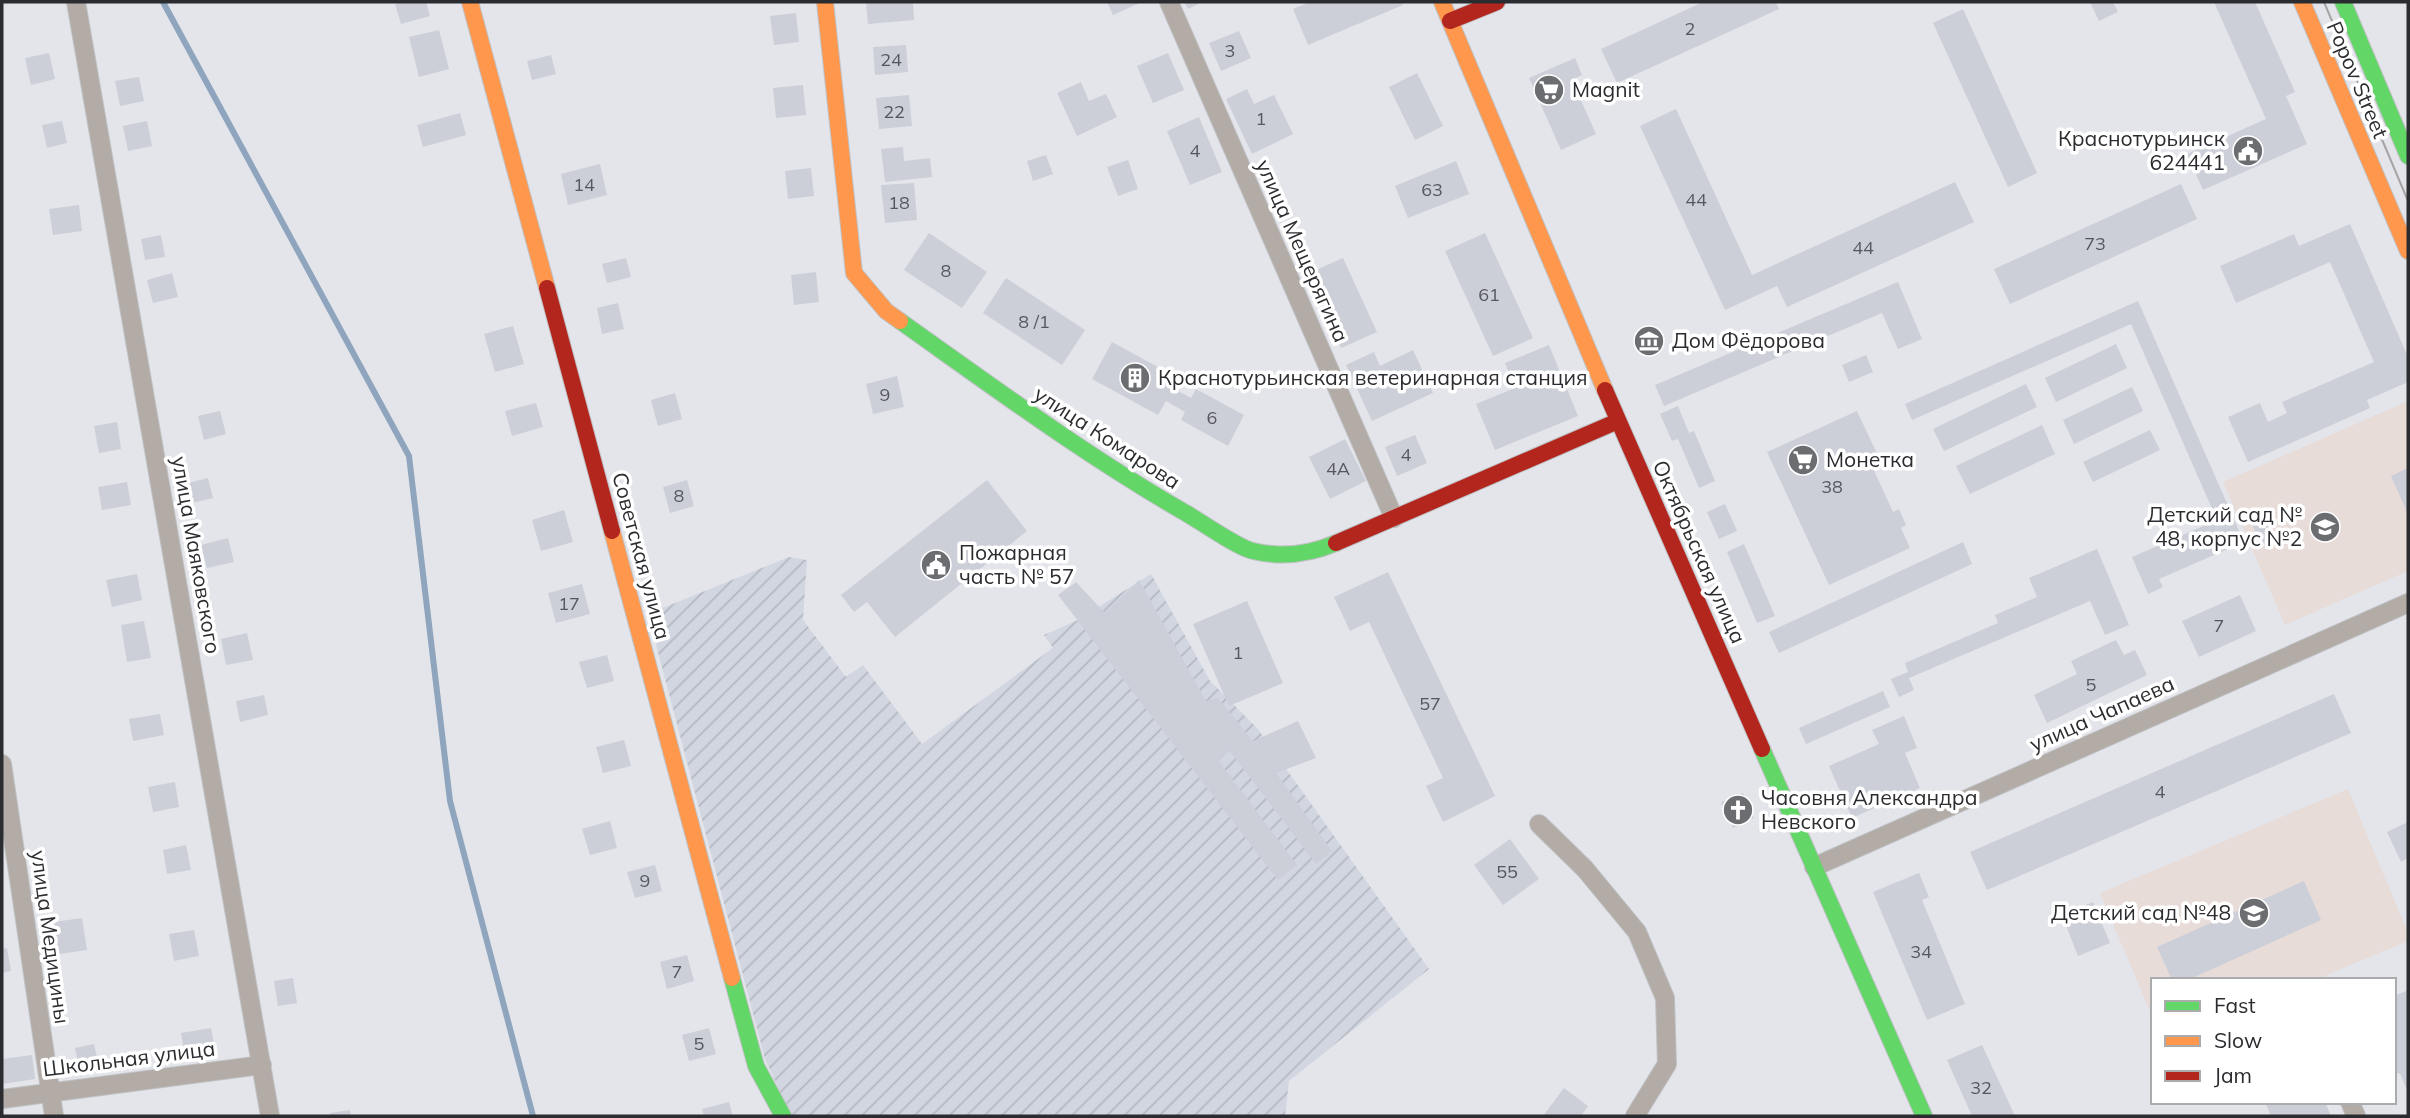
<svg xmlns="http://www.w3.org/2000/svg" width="2410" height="1118" viewBox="0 0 2410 1118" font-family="Mulish,sans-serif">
<defs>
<pattern id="industrial-furrows" width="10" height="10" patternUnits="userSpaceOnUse" patternTransform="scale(1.75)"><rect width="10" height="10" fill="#d1d6e1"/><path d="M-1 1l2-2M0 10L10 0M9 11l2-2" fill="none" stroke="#b4b8c1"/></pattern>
</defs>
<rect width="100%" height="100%" fill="#e3e5ea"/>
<path fill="url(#industrial-furrows)" d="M789,557l18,3 -4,60 43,57 17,-12 59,79 131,-96 -9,-13 34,-15 73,-46 59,107 47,47 172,241 -140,112 -4,35h-494l-26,-57 -117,-445z"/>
<path fill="#e8dcd9" d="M2408,401v170l-123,54 -62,-143z
M2348,789l60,144v8l-93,39h-162v39l-53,-126z"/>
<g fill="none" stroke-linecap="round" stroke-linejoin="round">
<path stroke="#8ea5bd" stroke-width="6" d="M163,2l246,454 41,345 83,315"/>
</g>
<path fill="#cccfd8" d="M403,2h23l4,14 -29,8 -6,-20z
M866,2h47l1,18 -46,4z
M1107,2h35l-29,13z
M1184,2h18l-14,7z
M1310,2h91l2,3 -95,40 -15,-36z
M1703,2h73l3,7 -162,74 -16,-34z
M2090,2h23l5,10 -19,9z
M2214,2h41l40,90 -9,4 21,48 -104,46 -16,-36 79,-35z
M1963,9l74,164 -29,14 -75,-164z
M796,13l3,29 -25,3 -4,-29z
M439,30l10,39 -30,8 -10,-40z
M1239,31l12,27 -30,13 -12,-28z
M906,45l2,27 -33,3 -2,-28z
M49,53l6,26 -24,6 -6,-27z
M1168,53l16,37 -31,13 -16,-37z
M551,55l5,19 -24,6 -5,-19z
M1575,58l7,17 -10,5 24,54 -35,16 -32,-72z
M1417,73l26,53 -28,14 -26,-53z
M139,77l5,24 -24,5 -5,-25z
M1081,82l8,19 17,-7 11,23 -40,19 -20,-43z
M803,85l3,30 -30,3 -3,-30z
M1247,89l7,15 20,-9 19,39 -41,20 -26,-55z
M909,95l3,31 -33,3 -3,-31z
M1676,109l76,166 203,-93 19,40 -187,85 -10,-21 -52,24 -85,-184z
M460,113l6,22 -43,12 -6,-22z
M1199,117l23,55 -32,13 -23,-54z
M62,121l5,22 -20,5 -5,-23z
M147,121l5,25 -24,5 -5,-25z
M903,147l1,14 26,-3 2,19 -47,5 -4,-33z
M1046,155l7,19 -20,7 -6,-20z
M1128,160l10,29 -20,7 -11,-29z
M1456,161l13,33 -61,24 -13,-32z
M600,164l7,31 -39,10 -7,-31z
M811,168l3,28 -26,3 -3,-28z
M914,183l3,37 -32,3 -4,-38z
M2181,184l16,35 -187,85 -16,-35z
M79,205l3,26 -29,4 -4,-26z
M2350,224l58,133v25l-41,18 3,8 -122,54 -20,-45 32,-14 8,19 19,-9 -5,-11 92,-40 -44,-100 -94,41 -16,-37 74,-32 5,12z
M929,233l58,39 -25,36 -58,-38z
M1485,233l48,105 -40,18 -48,-105z
M161,235l4,22 -20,3 -4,-21z
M626,258l5,19 -24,6 -5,-19z
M1343,258l34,74 -36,16 -34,-74z
M816,272l3,30 -25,3 -3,-30z
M172,273l6,24 -25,6 -6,-23z
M1006,278l79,52 -23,35 -79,-52z
M1898,282l24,57 -24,10 -16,-36 -218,93 -9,-21z
M2138,301l106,241 -85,37 4,8 -15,7 -16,-37 85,-37 -86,-196 -219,96 -7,-16z
M618,303l6,26 -22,5 -5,-26z
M513,326l11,38 -29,8 -11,-38z
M1112,342l66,36 -5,10 18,10 5,-9 48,26 -16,31 -47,-26 4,-8 -19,-11 -8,14 -66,-36z
M2116,344l11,24 -71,34 -11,-24z
M1549,345l29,71 -83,34 -19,-46 39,-16 -10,-25z
M1413,350l20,43 -61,28 -26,-56 28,-13 6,14z
M1866,355l7,17 -24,10 -7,-17z
M897,376l7,31 -31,7 -7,-30z
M2026,384l11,23 -93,44 -11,-22z
M2132,387l11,24 -69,33 -11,-24z
M675,393l7,26 -24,7 -7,-26z
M536,403l7,24 -31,9 -7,-25z
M1678,406l11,27 5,-2 21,50 -16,7 -21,-49 -6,2 -12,-27z
M220,411l6,23 -22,6 -6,-24z
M1857,411l23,49 -9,4 22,48 6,-3 7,16 -5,3 9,20 -81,37 -62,-133z
M117,422l4,27 -22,4 -5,-27z
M2042,425l13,29 -85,40 -14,-28z
M2150,430l10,20 -67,32 -10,-20z
M1415,435l12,28 -30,13 -12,-29z
M1345,439l21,42 -36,18 -21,-42z
M2408,468v46l-17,-38z
M208,478l5,20 -21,5 -4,-20z
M687,480l7,26 -24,7 -7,-26z
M987,480l40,51 -132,106 -28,-35 -13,10 -13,-17z
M127,482l4,23 -29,5 -4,-23z
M1725,504l12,27 -18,8 -12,-27z
M564,510l9,32 -32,9 -9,-31z
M2264,516l10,23 -13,6 -10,-23z
M228,538l6,24 -27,6 -6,-23z
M1963,542l9,22 -193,89 -10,-21z
M1744,544l31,72 -18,7 -30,-71z
M2097,549l32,76 -24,10 -15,-34 -181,77 5,12 -15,7 -8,-18 17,-7 -3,-9 93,-40 -3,-8 42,-18 -8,-19z
M1388,572l107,224 -52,26 -17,-36 17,-8 -74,-156 -19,9 -16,-34z
M137,574l5,26 -30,7 -6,-27z
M1139,580l67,121 12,-3 35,43 45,-20 18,37 -40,15 56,78 -16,13 -87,-114 -11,10 79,105 -19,15 -220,-285 18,-13 29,31z
M582,584l8,30 -34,9 -8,-30z
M2240,595l16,36 -57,26 -17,-36z
M1247,601l36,82 -54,23 -36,-82z
M144,621l7,37 -24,4 -6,-37z
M247,633l6,27 -27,5 -5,-26z
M2116,640l8,15 11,-5 12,25 -100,48 -13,-28 43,-21 -6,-13z
M607,655l7,26 -27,7 -8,-26z
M1883,691l7,16 -84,37 -7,-16z
M2334,694l17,39 -364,157 -17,-38z
M264,695l4,20 -28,7 -4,-21z
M160,714l4,21 -31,6 -4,-22z
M1904,716l13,32 -12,5 15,35 -68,30 -23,-52 50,-22 -7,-14z
M624,740l7,26 -28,7 -7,-26z
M175,782l4,25 -26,5 -5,-25z
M1743,793l11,25 -21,10 -12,-26z
M610,821l7,27 -27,7 -8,-26z
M2408,822v36l-7,4 -14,-30z
M1510,839l29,40 -36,26 -29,-40z
M186,845l5,25 -24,4 -4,-24z
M655,865l7,26 -27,7 -8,-26z
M1919,873l10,24 -7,3 43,104 -38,16 -54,-128z
M2304,881l17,39 -133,60h-16l-15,-33z
M2093,902l17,41 -32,13 -16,-41z
M82,918l5,32 -28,4 -5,-32z
M194,930l5,26 -25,5 -5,-27z
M7,948l4,23 -9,2v-24z
M687,955l7,26 -27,8 -7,-27z
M293,978l4,25 -19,3 -4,-25z
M2408,990v97l-2,1 -6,-15 -4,1 -2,-3v-75z
M211,1028l5,27 -30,5 -5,-27z
M709,1028l7,26 -27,7 -7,-26z
M94,1044l6,26 -20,4 -5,-26z
M1982,1045l33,71h-43l-25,-56z
M32,1055l3,24 -33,5v-25z
M1564,1088l24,18 -7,10h-38z
M729,1102l4,14h-29l-2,-7z
M2265,1102h60l6,14h-60z
M350,1110l1,6h-21v-3z"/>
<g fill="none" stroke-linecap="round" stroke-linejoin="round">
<g stroke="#bfc1c4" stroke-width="20">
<path id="street" d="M76,2l194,1114
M1169,2l225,516
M2,764l52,352
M1539,824l46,45 52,63 28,66 2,66 -32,52
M1814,867l594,-264
M2,1099l260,-34
M2350,1102l6,14"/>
</g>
<g stroke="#bfc1c4" stroke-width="18">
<path id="fast" d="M2343,2l65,154
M900,321c93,66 185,134 284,191 16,9 54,36 69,39 29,7 57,3 83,-8
M1762,749l162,367
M732,978l24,88 27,50"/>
</g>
<g stroke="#bfc1c4" stroke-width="18">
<path id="slow" d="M470,2l77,286
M825,2l29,271 32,38 14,10
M1442,2l163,388
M2302,2l106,249
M612,531l120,447"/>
</g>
<g stroke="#bfc1c4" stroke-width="18">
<path id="jam" d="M1450,21l47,-19
M547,288l65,243
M1605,390l157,359
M1336,543l282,-122"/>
</g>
<use href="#street" stroke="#b3aba6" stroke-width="18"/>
<use href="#fast" stroke="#63d668" stroke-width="16"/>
<use href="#slow" stroke="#ff974d" stroke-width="16"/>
<use href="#jam" stroke="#b3261e" stroke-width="16"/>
<path stroke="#a7a4a3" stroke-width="2" d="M2324,2l84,199"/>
</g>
<defs>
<g id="supermarket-disc" transform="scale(1.575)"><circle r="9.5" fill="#6b6d70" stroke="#fff"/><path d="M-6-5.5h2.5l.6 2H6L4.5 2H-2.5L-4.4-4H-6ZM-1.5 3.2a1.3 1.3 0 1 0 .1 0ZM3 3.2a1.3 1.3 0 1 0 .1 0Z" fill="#fff"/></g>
<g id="civic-disc" transform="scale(1.575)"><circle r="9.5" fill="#6b6d70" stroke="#fff"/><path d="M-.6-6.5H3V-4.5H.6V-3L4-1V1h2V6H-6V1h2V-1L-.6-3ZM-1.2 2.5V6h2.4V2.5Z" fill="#fff"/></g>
<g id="museum-disc" transform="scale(1.575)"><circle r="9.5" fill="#6b6d70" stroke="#fff"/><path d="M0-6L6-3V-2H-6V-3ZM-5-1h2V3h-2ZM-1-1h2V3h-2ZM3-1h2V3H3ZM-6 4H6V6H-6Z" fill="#fff"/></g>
<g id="building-disc" transform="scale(1.575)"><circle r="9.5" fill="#6b6d70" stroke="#fff"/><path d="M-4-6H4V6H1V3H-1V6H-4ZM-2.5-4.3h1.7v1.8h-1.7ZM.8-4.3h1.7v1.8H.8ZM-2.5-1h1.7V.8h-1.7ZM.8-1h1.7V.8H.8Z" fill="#fff"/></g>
<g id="school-disc" transform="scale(1.575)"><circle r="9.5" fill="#6b6d70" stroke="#fff"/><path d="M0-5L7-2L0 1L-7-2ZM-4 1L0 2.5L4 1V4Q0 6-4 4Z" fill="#fff"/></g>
<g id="church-disc" transform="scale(1.575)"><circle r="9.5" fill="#6b6d70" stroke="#fff"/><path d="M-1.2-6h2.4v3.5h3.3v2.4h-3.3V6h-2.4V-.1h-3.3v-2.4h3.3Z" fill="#fff"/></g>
</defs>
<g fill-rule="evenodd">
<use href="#supermarket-disc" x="1549" y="90"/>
<use href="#civic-disc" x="2248" y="151"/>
<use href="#museum-disc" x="1649" y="341"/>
<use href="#building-disc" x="1135" y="378"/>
<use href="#supermarket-disc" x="1803" y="460"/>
<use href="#school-disc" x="2325" y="527"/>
<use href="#civic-disc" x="936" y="565"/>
<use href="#church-disc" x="1738" y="810"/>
<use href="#school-disc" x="2254" y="913"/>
</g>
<g text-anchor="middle" stroke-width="7" stroke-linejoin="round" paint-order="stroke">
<g font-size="18" fill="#56575c">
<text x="1690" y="35">2</text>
<text x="1230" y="57">3</text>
<text x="891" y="66">24</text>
<text x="894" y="118">22</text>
<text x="1261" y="125">1</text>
<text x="1195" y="157">4</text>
<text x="584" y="191">14</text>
<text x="1432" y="196">63</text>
<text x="1696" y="206">44</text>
<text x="899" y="209">18</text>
<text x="2095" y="250">73</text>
<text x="1863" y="254">44</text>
<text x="946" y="277">8</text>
<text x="1489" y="301">61</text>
<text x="1034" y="328">8 /1</text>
<text x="885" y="401">9</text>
<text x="1212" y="424">6</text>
<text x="1406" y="461">4</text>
<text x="1338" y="475">4А</text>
<text x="1832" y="493">38</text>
<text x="679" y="502">8</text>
<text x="569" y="610">17</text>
<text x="2219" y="632">7</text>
<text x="1238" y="659">1</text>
<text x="2091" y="691">5</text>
<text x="1430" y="710">57</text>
<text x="2160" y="798">4</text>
<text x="1507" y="878">55</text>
<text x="645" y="887">9</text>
<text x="1921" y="958">34</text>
<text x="677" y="978">7</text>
<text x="699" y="1050">5</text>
<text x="1981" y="1094">32</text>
</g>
<g font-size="21" fill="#2b2c2f" stroke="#fff">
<text transform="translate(2357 80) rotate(67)" y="7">Popov Street</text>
<text transform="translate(1302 251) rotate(66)" y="7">улица Мещерягина</text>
<text transform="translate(1107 438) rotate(33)" y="7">улица Комарова</text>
<text transform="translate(1699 552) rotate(66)" y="7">Октябрьская улица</text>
<text transform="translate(196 555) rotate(80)" y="7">улица Маяковского</text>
<text transform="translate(641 556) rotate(75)" y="7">Советская улица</text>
<text transform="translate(2102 714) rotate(-24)" y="7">улица Чапаева</text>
<text transform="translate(50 937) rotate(82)" y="7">улица Медицины</text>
<text transform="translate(129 1059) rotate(-7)" y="7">Школьная улица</text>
</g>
<g font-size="21" fill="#2b2c2f" stroke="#fff" text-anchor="start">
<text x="1572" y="97">Magnit</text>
<text x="2225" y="146" text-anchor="end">Краснотурьинск<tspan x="2225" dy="24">624441</tspan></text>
<text x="1672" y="348">Дом Фёдорова</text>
<text x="1158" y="385">Краснотурьинская ветеринарная станция</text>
<text x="1826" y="467">Монетка</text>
<text x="2302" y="522" text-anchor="end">Детский сад №<tspan x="2302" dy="24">48, корпус №2</tspan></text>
<text x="959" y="560">Пожарная<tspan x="959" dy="24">часть № 57</tspan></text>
<text x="1761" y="805">Часовня Александра<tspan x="1761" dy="24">Невского</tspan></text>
<text x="2231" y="920" text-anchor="end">Детский сад №48</text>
</g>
</g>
<rect width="2410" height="1118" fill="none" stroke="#2b2c2f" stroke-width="7"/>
<rect x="2151" y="978" width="245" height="126" fill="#ffffff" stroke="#aaabac" stroke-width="2"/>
<rect x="2165" y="1001" width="35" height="10" fill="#63d668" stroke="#aaabac" stroke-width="2"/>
<text x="2214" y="1013" font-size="21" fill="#2b2c2f">Fast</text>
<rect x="2165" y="1036" width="35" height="10" fill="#ff974d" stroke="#aaabac" stroke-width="2"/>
<text x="2214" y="1048" font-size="21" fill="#2b2c2f">Slow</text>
<rect x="2165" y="1071" width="35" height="10" fill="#b3261e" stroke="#aaabac" stroke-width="2"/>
<text x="2214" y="1083" font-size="21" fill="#2b2c2f">Jam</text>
</svg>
